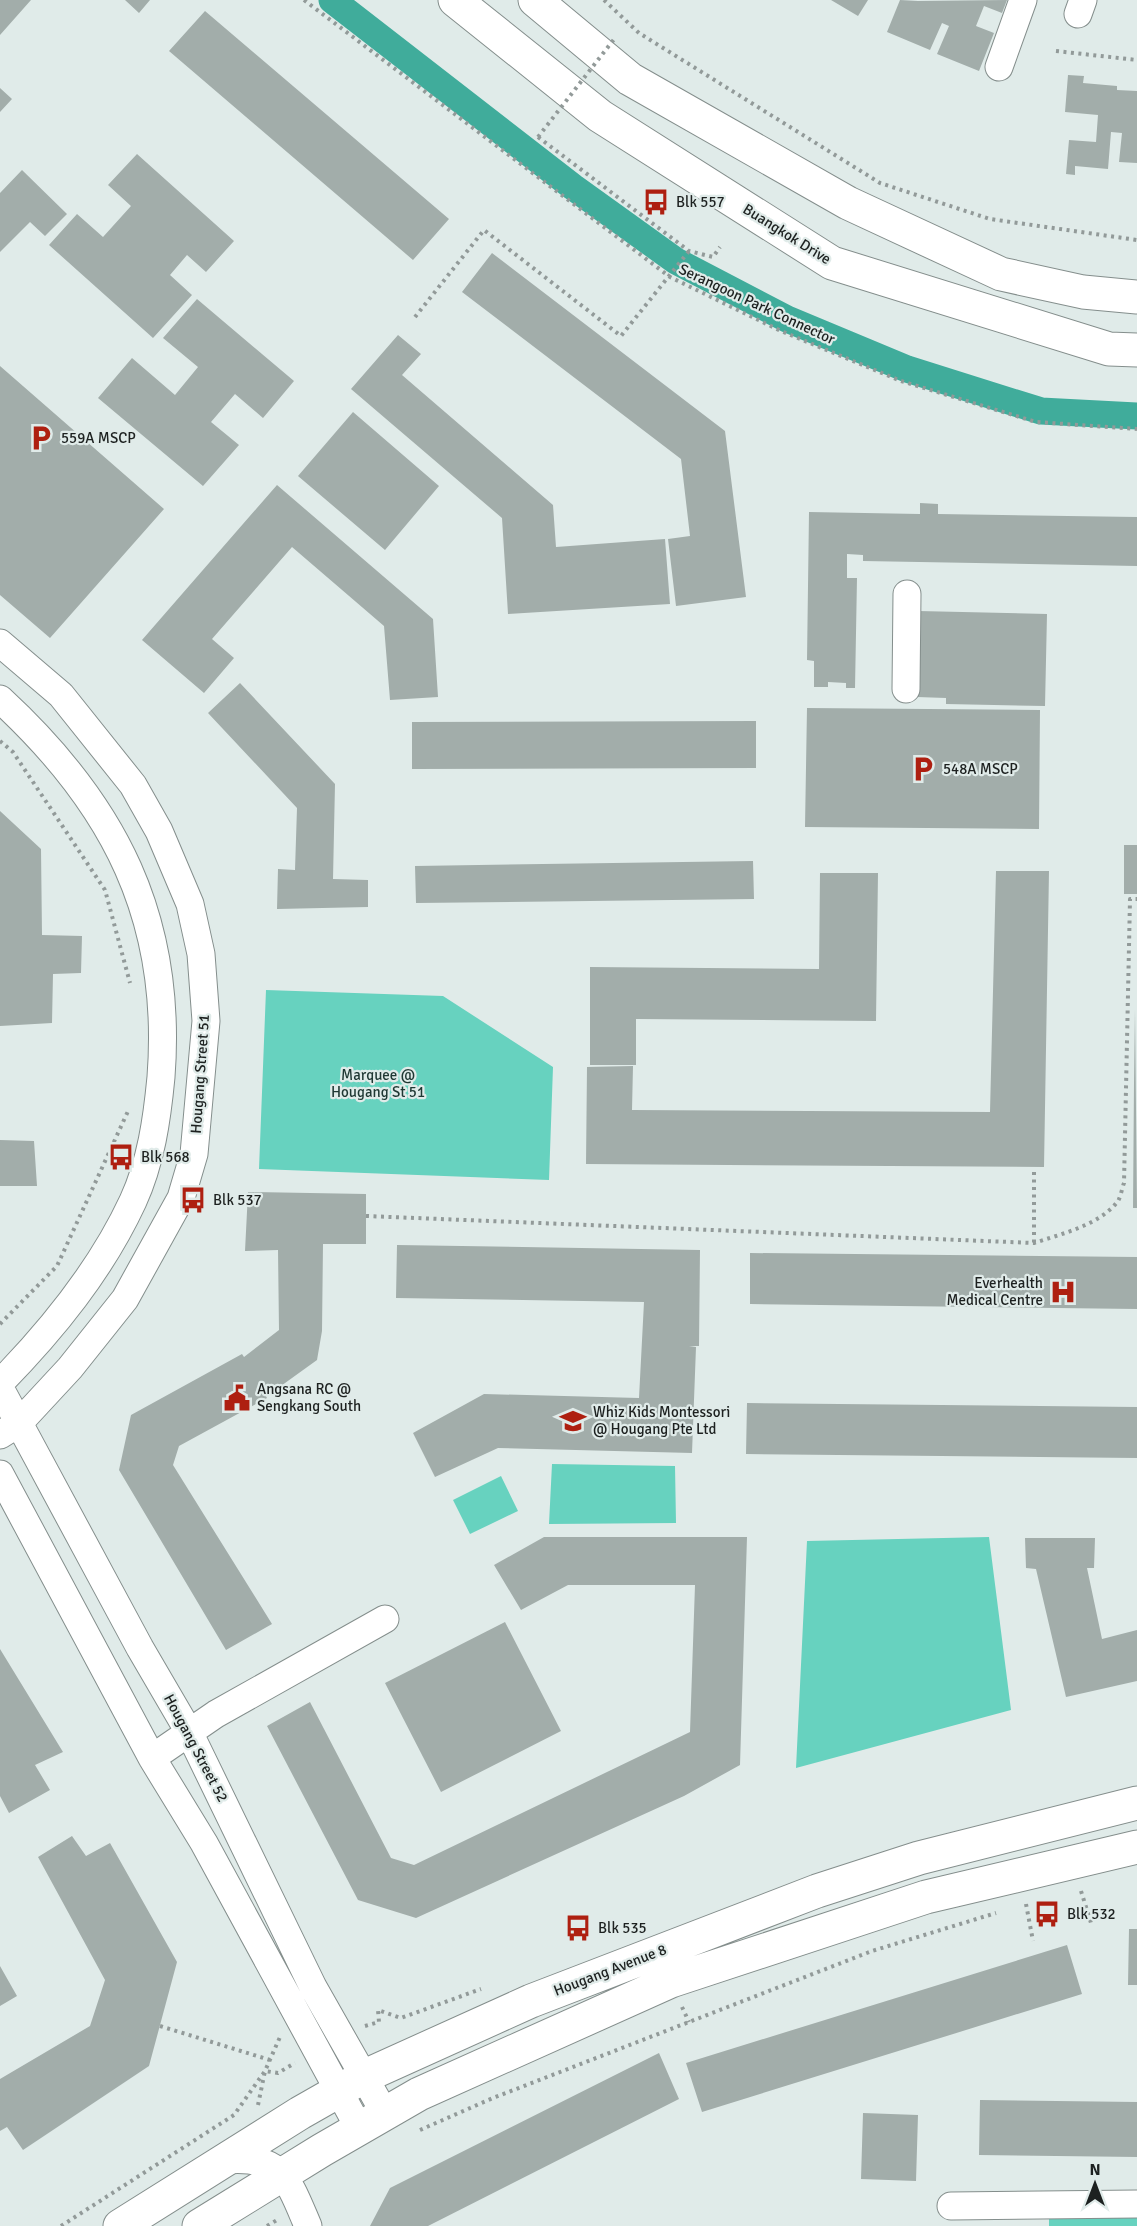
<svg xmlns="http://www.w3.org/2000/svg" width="1137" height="2226" viewBox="0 0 1137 2226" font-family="Signika,sans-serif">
<rect width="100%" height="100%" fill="#e0ebe9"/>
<path fill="#67d2bf" d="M266,990l177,6 110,71 -4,113 -290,-11z
M552,1464l123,2 1,57 -127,1z
M501,1476l17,35 -48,23 -17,-34z
M989,1537l22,173 -215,58 11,-227z
M1049,2204h88v22h-88z"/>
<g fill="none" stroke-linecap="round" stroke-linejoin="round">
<path stroke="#40ac9b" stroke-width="27" d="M332,0l241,187 103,74 111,58 120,50 134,42 96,5"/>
</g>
<path fill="#a2adaa" d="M0,0h31l-31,35z
M125,0h25l-11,13z
M831,0h37l-10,16z
M900,0l18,1 89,-1 -5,13 -18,-7 -8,20 18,7 -15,38 -42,-17 12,-28 -7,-3 -12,27 -43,-18z
M205,11l244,208 -36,41 -244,-209z
M1068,75l16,1 -1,7 34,3v4l20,1v72l-18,-1 3,-29 -11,-1 -3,37 -33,-3v9l-9,-1 3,-34 27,2 2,-27 -33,-3z
M0,88l12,11 -12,13z
M137,154l97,87 -28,31 -19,-17 -17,20 22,20 -39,43 -104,-93 28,-31 26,23 28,-31 -23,-21z
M22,170l45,44 -22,22 -15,-14 -30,30v-59z
M492,253l233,178 21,166 -70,9 -8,-67 22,-3 -9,-77 -219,-167z
M197,299l97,82 -31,37 -28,-24 -24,28 28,23 -36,41 -105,-88 34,-40 43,37 23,-28 -35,-29z
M398,335l23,19 -19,21 151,130 3,42 109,-8 5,65 -162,10 -6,-96 -151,-129z
M0,366l164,143 -114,129 -50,-43z
M353,412l86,74 -54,64 -87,-74z
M277,485l156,134 5,78 -48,3 -6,-74 -92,-79 -80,92 22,19 -30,35 -62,-53z
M920,503l18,1v10l199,3v49l-274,-5v-6l-16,-1v24h10l-2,110h-9v-5l-18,-1v5h-14v-26l-7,-1 2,-148 111,2z
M918,611l129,3 -2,92 -99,-2v-6l-29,-1z
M240,683l95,101 -2,95 35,1v27l-91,2 1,-40 17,1 2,-62 -89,-95z
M807,708l233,2 -1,119 -234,-2z
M756,721v47l-344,1v-47z
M0,811l41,38 1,86 40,1 -1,37 -28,1 -1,49 -52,3z
M1124,845h13v49h-13z
M753,861l1,38 -338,4 -1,-37z
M996,871h53l-5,296 -458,-3 1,-97 46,-1 -1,44 358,2z
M820,873h58l-2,148 -240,-2v46h-46v-98l229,2z
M1135,1009l2,199h-4l1,-125z
M0,1140l34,1 3,45h-37z
M248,1192l118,2v50h-43l-1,87 -5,29 -50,36 -9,-14 9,16 -88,48 -6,19 99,159 -46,26 -107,-180 12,-55 111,-61 2,3 35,-27 -1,-80 -33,1z
M397,1245l303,5 -1,96h-10l7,1 -4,106 -194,-5 -63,29 -22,-44 71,-39 155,4 5,-96 -248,-4z
M750,1253l387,4v52l-387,-5z
M747,1403l390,4v51l-391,-4z
M544,1537h203l-7,228 -56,31 -268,122 -58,-18 -91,-174 43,-24 81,156 23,7 276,-133 5,-147h-127l-47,25 -27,-45z
M1025,1538h70l-1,30h-7l15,71 35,-9v51l-71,16 -30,-128 -10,-1z
M505,1622l56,109 -120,61 -56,-109z
M0,1649l63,103 -28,13 15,25 -41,23 -9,-17z
M72,1836l14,20 24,-13 67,119 -28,104 -126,84 -16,-23 -7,4v-52l90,-53 15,-46 -67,-123z
M1129,1929h8v56h-9z
M1067,1945l15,49 -380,118 -16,-49z
M0,1966l17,30 -17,10z
M659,2053l20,46 -251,127h-58l20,-38z
M980,2100l157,2v55l-158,-2z
M863,2113l55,2 -2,66 -55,-2z"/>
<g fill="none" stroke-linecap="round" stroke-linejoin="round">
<g stroke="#848e8c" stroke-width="29">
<path id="minor" d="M1078,14l5,-14
M999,67l24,-67
M0,643l61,52 72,90 26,46 31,73 11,50 5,67 -12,133 -13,44 -56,101 -55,69 -51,55 -19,12
M906,689l1,-95
M0,699c115,106 173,220 161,378 -4,42 -10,85 -28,124 -32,69 -80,128 -133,182
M0,1388l140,260 49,84 124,255 71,125
M0,1474l152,284 52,85 155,285
M152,1758l64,-44 169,-95
M225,2160c57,-5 63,19 83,66
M951,2206l186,-2"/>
</g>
<g stroke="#848e8c" stroke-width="35">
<path id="major" d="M455,0l145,116 232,147 277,86 28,1
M535,0l95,79 218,124 153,71 82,18 54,5
M120,2226l180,-113 65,-37 166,-75 286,-110 102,-33 218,-55
M199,2226l123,-76 97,-56 252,-113 255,-84 211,-50"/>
</g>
<path stroke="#929a99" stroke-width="4" stroke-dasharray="3 4.5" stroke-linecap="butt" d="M304,0l366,277 111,54 120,50 135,41 101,7
M604,0l35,33 241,150 110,36 147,21
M1056,51l81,9
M538,137l151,114 24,6 7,-10
M415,317l69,-87 137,106 68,-85
M0,741l13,11 92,138 25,93
M1034,1172v71
M366,1216l668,27c27,-9 66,-18 84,-42 3,-5 4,-13 6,-18l6,-284h7
M0,1324l57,-58 72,-157
M1081,1891l10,32
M1026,1904l7,37
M682,2007l7,15
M160,2026l110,34
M365,2026l14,-4 -1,-12 23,8 80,-29
M258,2105l7,-34 13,2 17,-10
M420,2130l73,-32 379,-147 124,-38
M61,2226l173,-111 31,-44 15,-34
M267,2226l10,-6"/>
<use href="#minor" stroke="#fff" stroke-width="27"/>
<use href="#major" stroke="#fff" stroke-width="33"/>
<path stroke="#929a99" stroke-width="4" stroke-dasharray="3 4.5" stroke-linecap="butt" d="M538,137l77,-99"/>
</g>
<defs>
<g id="bus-bare" transform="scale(2.07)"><path d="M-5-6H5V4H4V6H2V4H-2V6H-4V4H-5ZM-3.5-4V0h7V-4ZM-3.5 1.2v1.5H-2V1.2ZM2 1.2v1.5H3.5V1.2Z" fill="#ae1f10" stroke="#e0ebe9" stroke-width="2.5" paint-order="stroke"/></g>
<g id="parking-bare" transform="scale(2.07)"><path d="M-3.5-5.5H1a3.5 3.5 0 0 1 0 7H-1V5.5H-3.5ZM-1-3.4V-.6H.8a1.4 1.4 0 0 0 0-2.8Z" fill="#ae1f10" stroke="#e0ebe9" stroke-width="2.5" paint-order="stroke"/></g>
<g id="hospital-bare" transform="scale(2.07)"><path d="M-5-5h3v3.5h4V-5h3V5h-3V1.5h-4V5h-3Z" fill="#ae1f10" stroke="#e0ebe9" stroke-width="2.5" paint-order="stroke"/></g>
<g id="civic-bare" transform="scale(2.07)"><path d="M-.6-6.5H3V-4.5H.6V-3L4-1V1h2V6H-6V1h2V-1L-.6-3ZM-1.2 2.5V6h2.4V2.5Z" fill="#ae1f10" stroke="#e0ebe9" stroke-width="2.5" paint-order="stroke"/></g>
<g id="school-bare" transform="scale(2.07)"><path d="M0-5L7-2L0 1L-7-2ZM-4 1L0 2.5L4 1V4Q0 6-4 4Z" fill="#ae1f10" stroke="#e0ebe9" stroke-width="2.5" paint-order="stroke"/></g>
</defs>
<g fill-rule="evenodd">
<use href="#bus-bare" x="656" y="202"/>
<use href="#parking-bare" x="41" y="438"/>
<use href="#parking-bare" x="923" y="769"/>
<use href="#bus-bare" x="121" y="1157"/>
<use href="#bus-bare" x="193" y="1200"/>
<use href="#hospital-bare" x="1063" y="1292"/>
<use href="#civic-bare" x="237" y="1398"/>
<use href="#school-bare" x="573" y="1421"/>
<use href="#bus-bare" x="1047" y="1914"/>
<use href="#bus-bare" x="578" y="1928"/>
</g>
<g text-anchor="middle" stroke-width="4.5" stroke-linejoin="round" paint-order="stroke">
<g font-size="15" fill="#1d2120" stroke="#e0ebe9" text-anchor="start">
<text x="676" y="207">Blk 557</text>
<text x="61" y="443">559A MSCP</text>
<text x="943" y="774">548A MSCP</text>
<text x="141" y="1162">Blk 568</text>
<text x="213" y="1205">Blk 537</text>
<text x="1043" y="1288" text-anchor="end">Everhealth<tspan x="1043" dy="17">Medical Centre</tspan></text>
<text x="257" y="1394">Angsana RC @<tspan x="257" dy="17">Sengkang South</tspan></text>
<text x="593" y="1417">Whiz Kids Montessori<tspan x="593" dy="17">@ Hougang Pte Ltd</tspan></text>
<text x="1067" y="1919">Blk 532</text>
<text x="598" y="1933">Blk 535</text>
</g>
<g font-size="15" fill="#1d2120" stroke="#e0ebe9">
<text transform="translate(787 234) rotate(32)" y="5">Buangkok Drive</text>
<text transform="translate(757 304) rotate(25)" y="5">Serangoon Park Connector</text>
<text transform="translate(200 1074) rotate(-86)" y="5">Hougang Street 51</text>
<text transform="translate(196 1748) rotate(62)" y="5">Hougang Street 52</text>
<text transform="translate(610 1970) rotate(-21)" y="5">Hougang Avenue 8</text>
</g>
<g font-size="15" fill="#1f3833" stroke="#e0ebe9">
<text x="378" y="1080">Marquee @<tspan x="378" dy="17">Hougang St 51</tspan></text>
</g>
</g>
<g transform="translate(1095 2184)" stroke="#e0ebe9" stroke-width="4.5" paint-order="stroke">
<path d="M0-4.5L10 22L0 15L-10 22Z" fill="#1d2120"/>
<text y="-9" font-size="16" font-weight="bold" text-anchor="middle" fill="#1d2120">N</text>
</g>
</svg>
